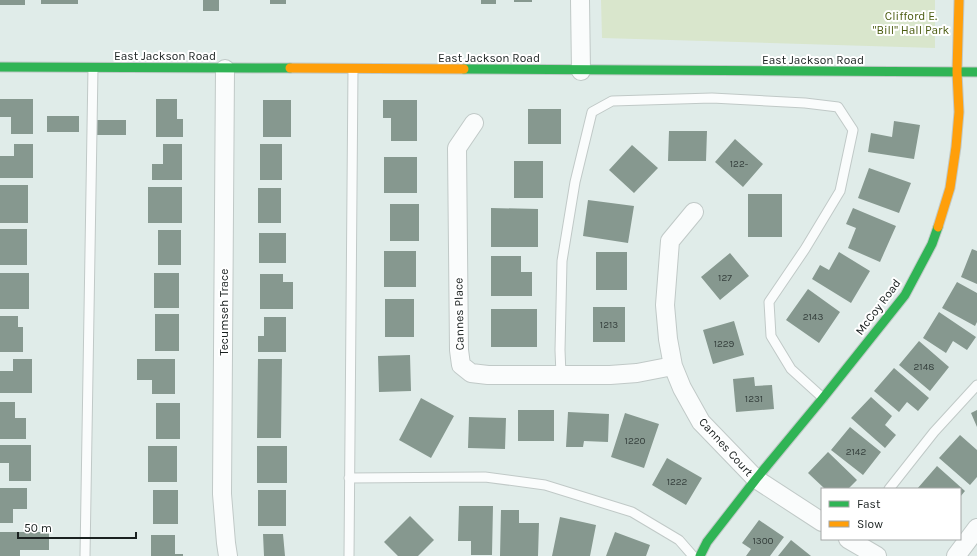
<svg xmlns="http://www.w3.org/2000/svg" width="977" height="556" viewBox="0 0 977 556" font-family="Karla,sans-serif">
<rect width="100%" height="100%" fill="#e0ece9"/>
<path fill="#d9e6cc" d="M601,0h334v48l-333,-10z"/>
<path fill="#86988f" d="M0,0h25v5h-25z
M41,0h37v4h-37z
M203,0h16v11h-16z
M270,0h16v4h-16z
M481,0h15v4h-15z
M514,0h18v2h-18z
M0,99h33v35h-22v-17h-11z
M156,99h21v20h6v18h-27z
M263,100h28v37h-28z
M383,100h34v41h-26v-23h-8z
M528,109h33v35h-33z
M47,116h32v16h-32z
M97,120h29v15h-29z
M894,121l26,4 -6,34 -46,-7 3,-19 21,4z
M669,131h38l-1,30h-38z
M735,139l28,25 -20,23 -28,-25z
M14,144h19v34h-33v-22h14z
M163,144h19v36h-30v-16h11z
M260,144h22v36h-22z
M632,145l26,23 -24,25 -25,-23z
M384,157h33v36h-33z
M514,161h29v37h-29z
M869,168l42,15 -12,30 -41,-15z
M0,185h28v38h-28z
M148,187h34v36h-34z
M258,188h23v35h-23z
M748,194h34v43h-34z
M588,200l46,6 -6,37 -45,-7z
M390,204h29v37h-29z
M491,208l47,1v38h-47z
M853,208l43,18 -16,36 -32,-14 8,-20 -10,-4z
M0,229h27v36h-27z
M158,230h23v35h-23z
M259,233h27v30h-27z
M972,249l5,2v33l-16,-7z
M384,251h32v36h-32z
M596,252h31v38h-31z
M839,252l31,19 -19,32 -39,-24 8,-14 9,5z
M730,253l19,23 -29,24 -19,-23z
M491,256h30v16h11v24h-41z
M0,273h29v36h-29z
M154,273h25v35h-25z
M260,274h23v8h10v27h-33z
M957,282l20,11v29l-2,4 -33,-18z
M808,289l32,23 -21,31 -33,-23z
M385,299h29v38h-29z
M593,307h32v35h-32z
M491,309h46v38h-46z
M939,312l37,25 -9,13 -14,-9 -7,12 -23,-15z
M155,314h24v37h-24z
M0,316h18v11h5v25h-23z
M264,317h22v35h-28v-16h6z
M734,321l10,34 -31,9 -10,-34z
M919,341l30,26 -19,24 -31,-26z
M410,355l1,36 -32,1 -1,-36z
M13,359h19v34h-32v-22h13z
M137,359h38v35h-23v-14h-15z
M258,359h24l-1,79h-24z
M894,368l35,30 -11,13 -11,-9 -8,10 -25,-21z
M754,377l1,9 17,-1 2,24 -38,3 -3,-33z
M871,397l21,19 -7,9 11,10 -11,13 -34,-30z
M421,398l33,18 -23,42 -32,-18z
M0,402h15v16h11v21h-26z
M156,403h24v36h-24z
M518,410h36v31h-36z
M977,410v17l-6,-14z
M568,412l41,2 -1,28 -24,-1 -1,6h-17z
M625,413l34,11 -15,44 -33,-11z
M469,417l37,1 -1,31 -37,-1z
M850,427l31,25 -18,23 -32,-25z
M960,435l17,15v27l-7,8 -31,-27z
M0,445h31v36h-22v-18h-9z
M148,446h29v36h-29z
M257,446h30v37h-30z
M828,452l29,28 -9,9h-23l-17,-16z
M667,458l35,20 -16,27 -34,-20z
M937,466l28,25 -5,6v-8h-43z
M0,488h27v21h-14v14h-13z
M153,490h25v34h-25z
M258,490h28v36h-28z
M459,506h34l-1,49h-21v-14h-13z
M501,510h18v13h20l-1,33h-38z
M410,516l24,24 -16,16h-20l-14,-14z
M560,517l36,8 -6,31h-38z
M759,520l25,17 -14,19h-24l5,-7 -9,-6z
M0,532h49v18h-29v6h-20z
M615,532l35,13 -4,11h-40z
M263,534h20l2,22h-21z
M151,535h24v19h8v2h-32z
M791,540l20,16h-33z"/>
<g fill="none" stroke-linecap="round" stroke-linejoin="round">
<g stroke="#c0c9c7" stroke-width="11">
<path id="lane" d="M561,375l-1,-25 2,-89 13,-79 17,-70 20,-11 100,-3 93,5 33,4 15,23 -13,61 -35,58 -36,53 2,34 20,33 32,29
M349,478l136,-1 60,8 87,27 47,28 14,16
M889,489l45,-57 43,-47
M85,556l8,-488
M349,556l4,-487"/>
</g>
<g stroke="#c0c9c7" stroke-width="20">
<path id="street" d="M580,0l1,71
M225,69l-3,425 4,49 2,13
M474,123l-17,25 2,202 2,15 10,8 17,2h122l27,-2 36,-7
M694,212l-24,29 -5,64 3,34 5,27 9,22 19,34 55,57 66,43
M848,539l29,17
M956,556l21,-28"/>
</g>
<g stroke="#c0c9c7" stroke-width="11">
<path id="fast" d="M0,67l290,1
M464,69l513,3
M700,556l7,-14 49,-63 67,-81 82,-103 27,-51 6,-17"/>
</g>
<g stroke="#c0c9c7" stroke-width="11">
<path id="slow" d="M290,68l174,1
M938,227l12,-39 6,-41 3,-35 -2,-40 2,-72"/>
</g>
<use href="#lane" stroke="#fafcfc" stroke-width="9"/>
<use href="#street" stroke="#fafcfc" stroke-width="18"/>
<use href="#fast" stroke="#30b455" stroke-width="9"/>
<use href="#slow" stroke="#ff9f0a" stroke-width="9"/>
</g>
<g text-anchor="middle" stroke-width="4" stroke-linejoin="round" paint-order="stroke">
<g font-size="10" fill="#353f3c">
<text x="739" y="167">122-</text>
<text x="725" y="281">127</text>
<text x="813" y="320">2143</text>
<text x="609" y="328">1213</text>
<text x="724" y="347">1229</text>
<text x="924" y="370">2148</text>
<text x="754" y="402">1231</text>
<text x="635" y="444">1220</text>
<text x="856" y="455">2142</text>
<text x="677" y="485">1222</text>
<text x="763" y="544">1300</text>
</g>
<g font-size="12" fill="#4c5d12" stroke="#fff">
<text x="911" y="20">Clifford E.<tspan x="911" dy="14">"Bill" Hall Park</tspan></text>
</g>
<g font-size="12" fill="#1a2120" stroke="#fff">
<text x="165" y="60">East Jackson Road</text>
<text x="489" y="62">East Jackson Road</text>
<text x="813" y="64">East Jackson Road</text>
<text transform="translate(878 307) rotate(-53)" y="4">McCoy Road</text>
<text transform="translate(224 312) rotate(-90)" y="4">Tecumseh Trace</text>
<text transform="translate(459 314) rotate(-91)" y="4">Cannes Place</text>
<text transform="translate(726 447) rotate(48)" y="4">Cannes Court</text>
</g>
</g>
<rect x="821" y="488" width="140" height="52" fill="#ffffff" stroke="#a3a6a6"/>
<rect x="829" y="501" width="20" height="6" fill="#30b455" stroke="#a3a6a6"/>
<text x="857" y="508" font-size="12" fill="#1a2120">Fast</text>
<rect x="829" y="521" width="20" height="6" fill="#ff9f0a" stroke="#a3a6a6"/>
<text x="857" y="528" font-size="12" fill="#1a2120">Slow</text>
<path d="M18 532v6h118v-6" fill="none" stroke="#1a2120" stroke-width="2"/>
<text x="24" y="532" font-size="12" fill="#1a2120" stroke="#ffffff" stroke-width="3" paint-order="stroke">50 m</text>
</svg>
